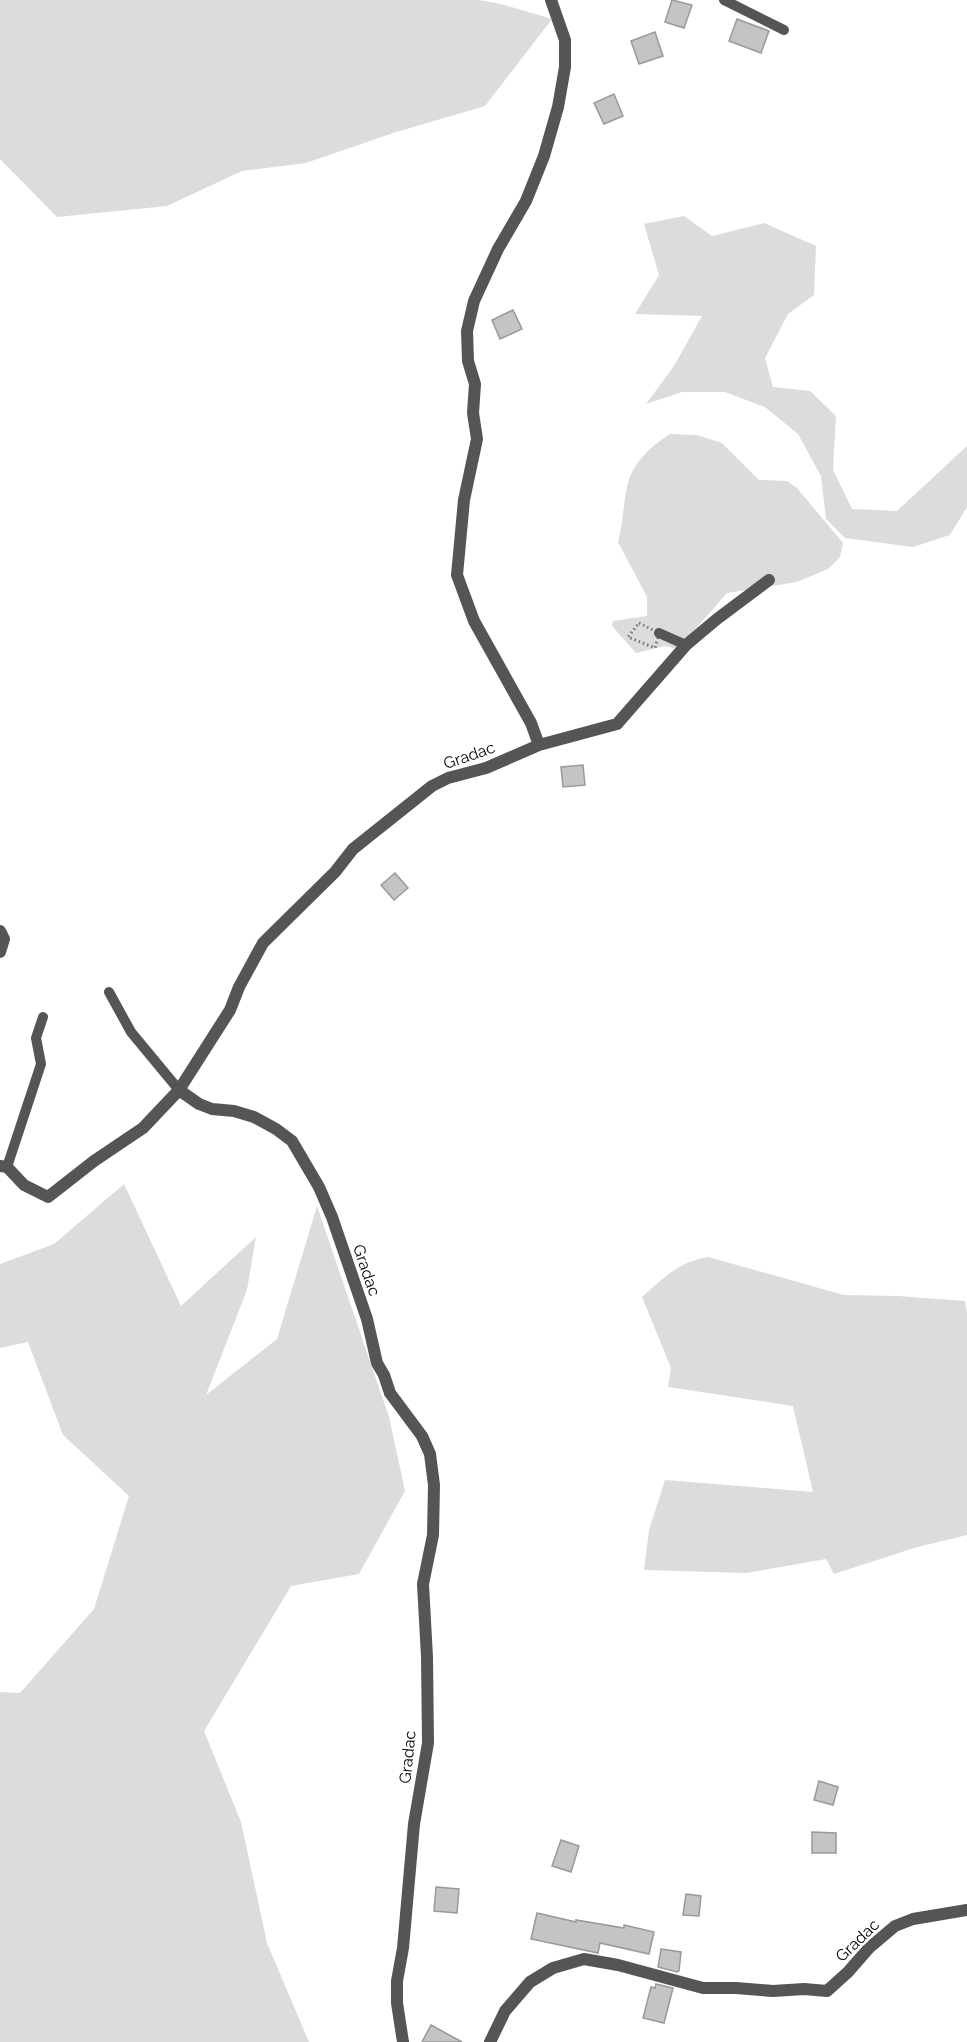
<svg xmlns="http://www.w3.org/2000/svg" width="967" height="2042" viewBox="0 0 967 2042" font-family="Raleway,sans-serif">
<rect width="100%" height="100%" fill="#fff"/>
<path fill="#dcdcdc" d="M0,0h479l22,4 51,15 -67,87 -92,27 -87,30 -64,8 -75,35 -110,11 -57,-58z
M684,216l28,20 52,-13 52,23 -2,49 -26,19 -23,44 8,29 37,4 26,25 -3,54 19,39 45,2 70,-65v61l-17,28 -37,12 -68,-9 -19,-19 -5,-43 -23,-42 -33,-27 -40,-15h-43l-36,12 28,-38 28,-50 -67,-2 24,-39 -15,-51z
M670,434l27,1 25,8 37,37 28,1 10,7 46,55 -3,14 -12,12 -31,13 -70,11 -49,56 -13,-3 -29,7 -24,-27 1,-5 34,-5v-19l-29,-55c5,-18 5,-37 9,-55 5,-24 24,-41 43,-53z
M124,1184l57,122 75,-69 -9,53 -41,105 71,-56 40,-133 72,211 16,74 -46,83 -68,12 -87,145 37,91 26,121 42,99h-309v-350l20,1 74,-84 35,-113 -66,-61 -35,-93 -28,6v-84l54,-20z
M708,1257l136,38 54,1 67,5 2,12v222l-53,13 -80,26 -8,-15 -79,14 -103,-3 5,-40 16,-50 148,12 -20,-86 -125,-19 3,-19 -29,-71c22,-19 36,-35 66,-40z"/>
<path fill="#c4c4c4" stroke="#999" stroke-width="1.5" d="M672,0l20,5 -8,23 -19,-6z
M737,19l32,12 -8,22 -32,-12z
M655,32l8,24 -24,8 -8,-23z
M614,94l9,22 -19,8 -10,-21z
M513,310l9,19 -22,10 -8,-19z
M583,765l2,20 -22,2 -2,-20z
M395,873l13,15 -14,12 -13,-15z
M819,1781l19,6 -5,18 -19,-5z
M812,1832l24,1v20h-24z
M561,1840l18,6 -8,26 -19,-6z
M436,1887l23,2 -2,24 -23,-2z
M686,1894l15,2 -2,20 -16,-1z
M537,1913l39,9v-2l48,8v-3l30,7 -5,22 -49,-11 -2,10 -67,-14z
M661,1949l20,3 -2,19 -2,1 -19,-5z
M656,1984l17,4 -9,35 -21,-5 8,-31 4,1z
M431,2025l31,17h-40z"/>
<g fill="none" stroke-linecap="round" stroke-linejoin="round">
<path stroke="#777" stroke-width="3" stroke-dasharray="1.5 3" stroke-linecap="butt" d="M639,623l20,10 -4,15 -27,-11z"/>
<path stroke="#555" stroke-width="10" d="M724,0l60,30
M659,633l27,12
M109,992l22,40 48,58
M7,1167l34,-103 -5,-26 7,-21"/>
<path stroke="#555" stroke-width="12" d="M551,0l14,40v27l-7,40 -14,49 -18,45 -28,48 -24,52 -7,30 1,30 7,23 -2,29 4,26 -13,61 -7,75 17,46 57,102 8,22 78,-21 69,-79 31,-26 52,-39
M0,931l4,8 -4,13
M0,1166l7,1 17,18 24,12 46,-36 49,-33 36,-38
M403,2042l-6,-39v-22l6,-33 11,-124 14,-81 -1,-86 -4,-73 10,-49 1,-50 -4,-31 -8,-18 -32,-43 -6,-18 -7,-12 -10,-44 -35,-102 -13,-30 -27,-46 -16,-12 -22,-12 -20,-6 -22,-2 -13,-5 -20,-14 51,-80 9,-23 24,-44 72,-71 18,-23 79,-63 16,-8 38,-10 53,-23
M490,2042l15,-31 25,-29 23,-14 31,-9 34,6 85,23h33l37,3 31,-2 23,2 21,-19 21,-24 26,-22 18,-7 54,-9"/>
</g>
<g text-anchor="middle" stroke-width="5" stroke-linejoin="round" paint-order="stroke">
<g font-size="16" fill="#000" stroke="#fff">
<text transform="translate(469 755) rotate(-19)" y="6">Gradac</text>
<text transform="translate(367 1270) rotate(71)" y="6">Gradac</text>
<text transform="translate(407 1757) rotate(-84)" y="6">Gradac</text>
<text transform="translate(857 1940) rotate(-44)" y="6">Gradac</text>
</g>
</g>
</svg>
